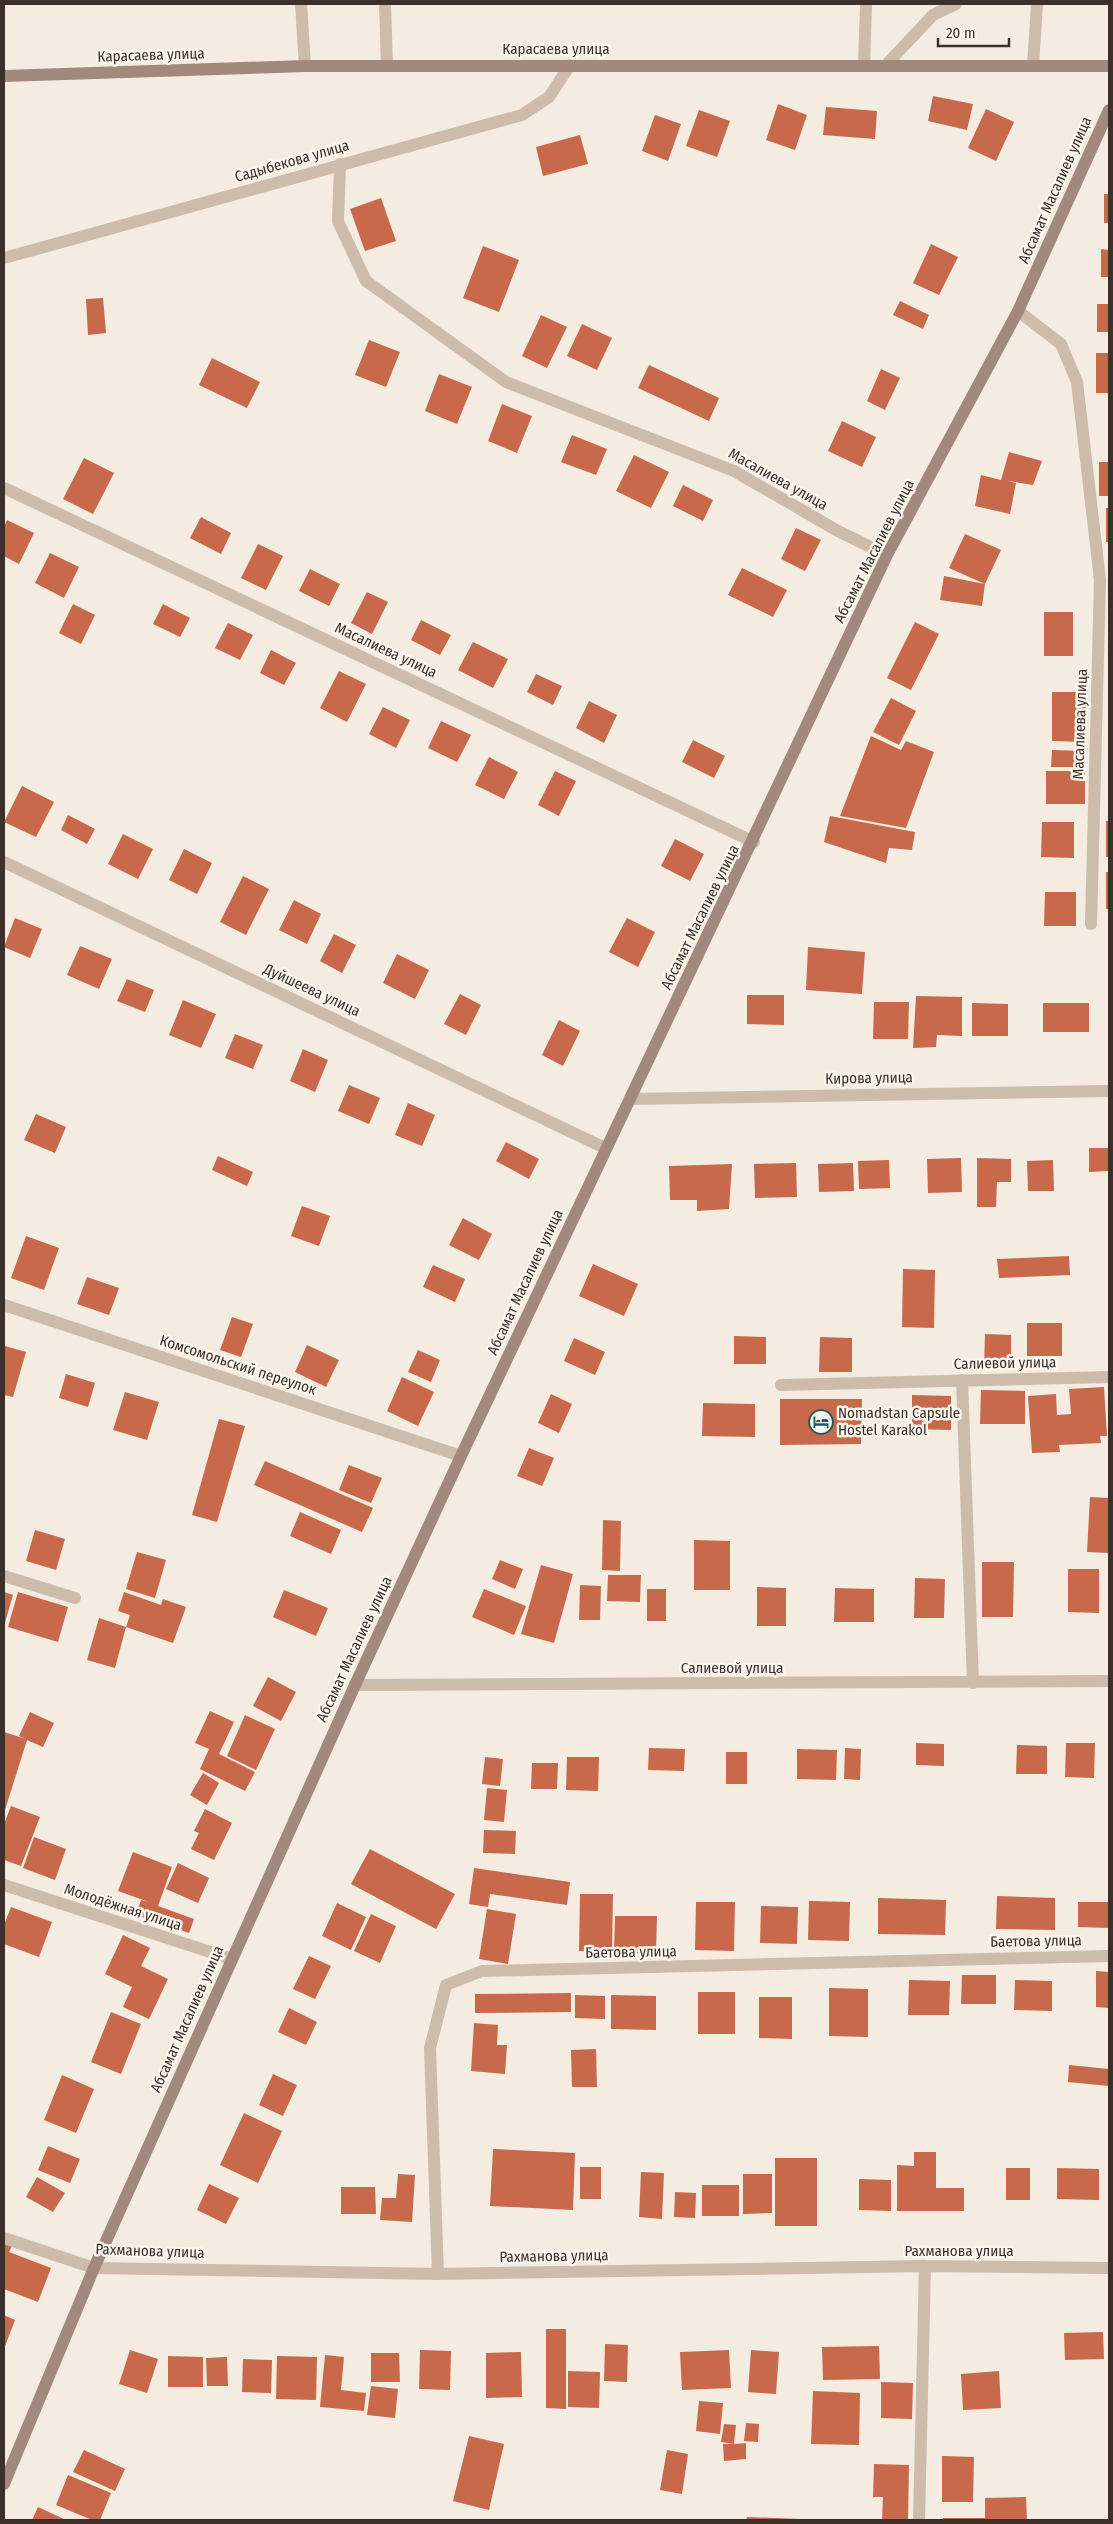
<svg xmlns="http://www.w3.org/2000/svg" width="1113" height="2524" viewBox="0 0 1113 2524" font-family="'Fira Sans Condensed',sans-serif">
<rect width="100%" height="100%" fill="#f4ebe1"/>
<path fill="#c8694b" d="M933,96l40,8 -6,26 -39,-9z
M778,104l29,11 -12,35 -29,-10z
M826,107l51,4 -2,28 -52,-4z
M986,109l28,13 -18,39 -28,-13z
M699,110l31,11 -13,36 -31,-11z
M655,115l26,9 -13,37 -26,-10z
M580,135l8,29 -45,12 -7,-29z
M1104,194h5v29h-5z
M381,198l15,43 -31,10 -15,-42z
M931,244l27,13 -19,38 -26,-12z
M483,246l36,14 -20,52 -36,-14z
M1101,249l8,1v27h-8z
M103,298l3,35 -18,2 -2,-36z
M900,301l29,14 -6,14 -30,-14z
M1097,304h12v28h-12z
M541,315l26,12 -20,41 -25,-12z
M582,324l30,14 -15,32 -30,-14z
M369,340l31,12 -14,35 -31,-12z
M1096,353h13v40h-13z
M212,358l48,24 -13,26 -48,-23z
M649,365l70,33 -10,23 -71,-33z
M881,369l19,9 -15,32 -18,-9z
M439,374l33,13 -15,37 -32,-13z
M502,404l30,12 -15,37 -29,-12z
M842,421l34,16 -14,30 -34,-16z
M572,435l35,14 -11,26 -35,-13z
M1009,452l33,9 -9,24 -25,-4 8,2 -6,31 -35,-8 6,-31 20,5z
M634,455l35,17 -18,36 -35,-17z
M84,458l30,15 -21,41 -30,-15z
M1099,462h10v34h-10z
M683,485l30,15 -10,21 -30,-15z
M1106,508h3v34h-3z
M201,517l30,16 -10,21 -31,-16z
M7,520l27,13 -15,31 -15,-8v-29z
M796,528l25,12 -16,31 -24,-12z
M965,534l36,16 -16,34 -36,-16z
M258,544l25,12 -17,34 -25,-12z
M50,553l29,14 -15,31 -29,-15z
M742,568l45,22 -14,27 -45,-22z
M310,569l30,15 -11,22 -30,-15z
M944,576l41,8 -3,22 -42,-6z
M367,592l21,10 -16,32 -21,-11z
M73,604l22,11 -14,29 -22,-11z
M163,604l27,14 -10,19 -27,-13z
M1044,612h29v44h-29z
M421,620l30,15 -11,20 -29,-15z
M915,622l24,12 -28,56 -24,-12z
M228,623l25,12 -13,25 -25,-12z
M473,642l35,17 -15,29 -35,-18z
M271,650l25,13 -12,22 -24,-12z
M339,671l27,13 -19,38 -27,-14z
M536,674l26,12 -9,19 -26,-13z
M1052,692h34v50l-34,-1z
M891,698l25,13 -17,34 -26,-13z
M589,701l28,14 -13,28 -28,-15z
M383,707l27,13 -14,28 -27,-14z
M441,721l30,14 -14,27 -29,-14z
M871,736l30,14 5,-9 28,11 -28,76 -66,-12z
M693,740l32,16 -11,22 -32,-16z
M1052,750l33,1v16h-34z
M489,757l29,15 -14,27 -29,-14z
M555,771l21,10 -17,35 -21,-11z
M1046,771h39v33h-39z
M22,786l32,16 -18,35 -32,-15z
M68,815l27,14 -8,15 -26,-14z
M830,816l85,16 -3,18 -23,-2 -3,15 -62,-21z
M1106,821h3v36h-3z
M1042,822h32v36l-33,-1z
M123,834l30,15 -15,30 -30,-15z
M675,839l29,15 -14,27 -29,-15z
M184,849l28,14 -15,31 -28,-14z
M1106,872h3v37h-3z
M243,876l26,13 -23,46 -26,-13z
M1045,892h31v34h-32z
M294,900l27,14 -14,30 -28,-14z
M15,918l27,11 -12,29 -26,-11z
M627,918l28,14 -17,35 -29,-15z
M334,934l22,11 -14,28 -22,-12z
M80,946l32,13 -13,30 -32,-14z
M808,947l57,5 -3,42 -56,-4z
M397,954l32,16 -14,29 -32,-16z
M127,979l27,11 -9,22 -28,-11z
M460,994l21,11 -15,30 -22,-11z
M747,995h37v30l-37,-1z
M916,996l46,1v39l-25,-1 -1,12 -23,1z
M183,1000l33,14 -15,34 -32,-13z
M874,1002h35l-1,37h-35z
M972,1003l36,1v32h-36z
M1043,1003h46v29h-46z
M559,1020l21,11 -17,35 -21,-11z
M235,1034l28,11 -10,24 -28,-11z
M303,1049l25,11 -13,32 -25,-11z
M349,1085l31,13 -11,26 -31,-13z
M408,1103l27,12 -13,31 -27,-11z
M36,1114l30,13 -11,26 -31,-13z
M506,1142l33,17 -10,20 -33,-18z
M1089,1148h20v23l-20,1z
M218,1156l35,16 -6,14 -35,-16z
M961,1158l1,34 -34,1 -1,-34z
M977,1158l34,1v23h-14l-1,25h-19z
M889,1160l1,28 -31,1 -1,-28z
M1053,1160l1,31h-26l-1,-30z
M796,1163l1,34 -42,1 -1,-34z
M853,1163l1,28 -35,1 -1,-28z
M732,1164l-3,45 -32,2v-11h-27l-1,-34z
M302,1206l28,10 -11,30 -28,-10z
M463,1218l29,16 -13,26 -30,-15z
M26,1236l33,12 -15,42 -33,-12z
M1069,1256l1,19 -71,3 -2,-19z
M593,1264l45,20 -14,32 -45,-20z
M433,1265l32,14 -10,23 -32,-15z
M903,1269l32,1 -1,58 -32,-1z
M87,1277l32,11 -10,27 -32,-11z
M232,1317l21,7 -12,33 -21,-7z
M1027,1323h35v33h-35z
M985,1334l26,1v33h-27z
M734,1336l32,1v27h-32z
M820,1337l32,1v34h-33z
M574,1338l31,14 -10,23 -31,-14z
M307,1345l32,15 -13,27 -31,-15z
M5,1346l21,6 -13,45 -9,-2z
M418,1350l22,10 -9,22 -23,-10z
M66,1374l29,9 -7,24 -29,-9z
M402,1377l32,15 -16,34 -31,-15z
M1104,1387l3,49h-7l1,7 -42,2 1,7 -28,1 -4,-57 28,-2 1,21 14,-1 -2,-25z
M981,1390l44,1v33h-45z
M125,1392l34,10 -12,38 -34,-10z
M551,1394l21,10 -13,29 -21,-10z
M912,1395l39,1v34l-39,-1z
M780,1399h82l-1,45 -81,1z
M703,1403l52,1v33l-53,-1z
M219,1419l26,7 -28,96 -25,-7z
M529,1448l25,10 -12,28 -25,-10z
M265,1461l108,47 -11,24 -108,-47z
M349,1465l33,13 -11,25 -32,-13z
M1090,1497l19,1v55l-22,-1z
M300,1512l41,18 -10,24 -41,-18z
M603,1520l18,1 -1,50 -18,-1z
M35,1530l30,9 -9,31 -30,-9z
M694,1540l36,1v49h-36z
M137,1552l29,8 -11,38 -29,-9z
M500,1560l23,9 -8,20 -23,-10z
M982,1562h32l-1,55h-31z
M541,1565l32,9 -19,69 -33,-9z
M1068,1569h31v44l-31,-1z
M608,1575h33l-1,27 -33,-1z
M915,1578l30,1 -1,39h-30z
M580,1585l21,1 -1,34h-21z
M757,1587l29,1v38h-29z
M835,1588l39,1v33h-40z
M484,1589l42,17 -12,29 -42,-18z
M647,1589h19v32h-19z
M284,1590l44,18 -12,28 -43,-19z
M4,1592l9,3 -9,31z
M18,1592l50,15 -10,35 -50,-15z
M124,1592l37,13 2,-6 23,8 -13,36 -47,-16 4,-12 -12,-4z
M99,1618l27,9 -11,41 -28,-8z
M268,1677l28,15 -15,29 -28,-15z
M210,1711l24,11 -15,32 36,18 -10,19 -45,-22 9,-20 -14,-6z
M30,1712l24,11 -11,24 -16,-7 -23,73v-81l22,7 -7,-3z
M245,1715l30,14 -19,41 -29,-14z
M916,1743l28,1v22l-28,-1z
M1066,1743h29l-1,35 -29,-1z
M1017,1745l30,1v28h-31z
M649,1748l36,1 -1,22 -36,-1z
M845,1748l16,1 -1,31 -16,-1z
M797,1749l40,1 -1,30 -39,-1z
M726,1752h21v32h-21z
M485,1757l18,2 -3,27 -18,-2z
M567,1757h32l-1,34 -32,-1z
M532,1763h26l-1,26h-26z
M203,1773l16,10 -12,22 -17,-10z
M487,1788l20,2 -3,32 -20,-2z
M11,1806l29,11 -19,49 -17,-6v-36z
M205,1809l27,14 -18,37 -23,-11 8,-16 -5,-2z
M484,1830l32,1 -1,23 -32,-1z
M34,1837l32,12 -11,31 -32,-12z
M370,1849l85,45 -19,35 -85,-45z
M133,1852l39,15 -14,39 36,13 -5,14 -53,-18 5,-15 8,2 -31,-11z
M178,1863l31,15 -11,25 -32,-14z
M474,1868l96,14 -3,23 -77,-11 -2,13 -19,-3z
M580,1894h33l-1,58 -33,-1z
M997,1896l58,2v32l-59,-1z
M878,1898l68,2 -1,35 -67,-1z
M809,1901l41,1 -1,39 -41,-1z
M696,1902h39l-1,49 -39,-1z
M1078,1902h31v26l-31,-1z
M337,1903l29,14 -15,33 -29,-14z
M761,1906l37,1 -1,37 -37,-1z
M11,1907l41,15 -13,35 -35,-13v-19z
M487,1909l29,5 -8,50 -29,-5z
M371,1914l25,12 -16,37 -26,-12z
M615,1916h42l-1,38 -42,-1z
M123,1935l27,13 -9,18 27,13 -19,40 -26,-12 9,-20 -27,-13z
M309,1956l22,10 -16,33 -22,-10z
M1096,1971l13,1v36l-13,-1z
M962,1975h34v29h-35z
M909,1980l41,1 -1,34h-41z
M1015,1980l37,1v30l-38,-1z
M829,1988l39,1v48l-39,-1z
M698,1992h37v42h-37z
M571,1993v19l-96,1v-19z
M575,1995l30,1v23l-30,-1z
M611,1995l45,1v34l-45,-1z
M759,1997h33v42l-33,-1z
M289,2008l28,14 -11,23 -28,-13z
M111,2012l30,12 -20,50 -30,-12z
M474,2023l24,2 -1,20h10l-2,29 -34,-3z
M596,2049l1,38h-25l-1,-37z
M1069,2065l40,4v17l-41,-4z
M273,2074l24,11 -14,31 -24,-11z
M62,2075l32,14 -18,44 -32,-13z
M244,2113l38,18 -24,52 -38,-18z
M48,2146l32,13 -10,24 -32,-13z
M493,2149l82,4 -2,57 -83,-4z
M914,2152h22v36h28v23h-67v-46l17,1z
M775,2158h42v68h-42z
M580,2167h21v32h-21z
M1006,2168h24v32h-24z
M1057,2168l42,1v31l-42,-1z
M641,2172l23,1 -2,46 -23,-2z
M398,2174l17,1 -3,47 -32,-2 2,-22h14z
M743,2174h29v39l-29,1z
M37,2177l28,16 -12,19 -27,-15z
M859,2179l32,1v31l-32,-1z
M209,2184l30,14 -13,26 -29,-14z
M702,2185h37v31h-37z
M341,2187h34l1,27h-35z
M675,2192l21,1 -1,25 -21,-1z
M4,2243l8,3 -3,6 42,16 -13,34 -34,-13z
M4,2315l11,5 -11,29z
M546,2329h20v80l-20,-1z
M1103,2332l1,27 -39,1 -1,-27z
M605,2344l23,1 -1,37 -23,-1z
M879,2346l1,33 -57,1 -1,-33z
M130,2350l28,9 -11,34 -28,-9z
M420,2350l31,1 -1,39 -31,-1z
M729,2350l2,38 -49,2 -2,-38z
M751,2350l28,2 -3,42 -28,-2z
M521,2352l1,45 -36,1v-45z
M371,2353h28l1,29h-29z
M325,2355l19,2 -3,33 25,3 -2,18 -44,-4z
M168,2356l35,1v30h-35z
M277,2356l40,1 -1,43 -40,-1z
M227,2357l1,29h-21l-1,-28z
M243,2359l29,1 -1,33 -29,-1z
M568,2371l32,1 -1,36 -31,-1z
M999,2371l2,37 -38,2 -2,-36z
M881,2382l32,1 -1,36 -31,-1z
M371,2386l27,3 -3,29 -28,-3z
M813,2391l47,2 -1,52 -48,-1z
M699,2401l24,2 -3,31 -24,-3z
M746,2423l13,1 -1,18 -14,-1z
M724,2424l12,1 -2,19 12,-1v16l-22,2 -1,-17h11l-13,-2z
M469,2436l35,8 -15,66 -36,-9z
M84,2450l41,19 -10,22 -42,-19z
M667,2450l21,4 -6,40 -22,-4z
M942,2456l32,1 -1,45h-31z
M874,2464l35,1 -1,55h-26l1,-23h-10z
M68,2475l43,18 -11,27h-8l-36,-15z
M1026,2497l1,23h-84v-2h42v-20z
M38,2507l26,12 -1,1h-31z
M747,2517l54,2v1h-55z"/>
<g fill="none" stroke-linecap="round" stroke-linejoin="round">
<path stroke="#cdbbac" stroke-width="12" d="M886,65l47,-50 23,-11
M864,66l2,-62"/>
<path stroke="#cdbbac" stroke-width="12" d="M301,4l4,62
M385,4l2,62
M1033,66l4,-62
M340,164l-2,57 28,60 140,101 228,89 104,60 49,24
M4,258l518,-143 27,-18 21,-32
M1018,311l43,33 16,38 23,198 -9,344
M4,488l750,354
M4,862l601,286
M630,1099l479,-8
M4,1305l457,151
M962,1380l11,303
M781,1385l328,-8
M4,1576l71,22
M355,1685l754,-4
M4,1885l228,74
M4,2238l90,30 344,6 487,-8 184,2
M438,2274l-8,-226 16,-63 36,-14 627,-15
M919,2520l6,-254"/>
<path stroke="#a18a7d" stroke-width="12" d="M4,76l301,-10h804
M4,2484l90,-216 261,-583 106,-229 426,-901 131,-244 91,-201"/>
</g>
<defs>
<g id="hotel-ring" transform="scale(1.25)"><circle r="9.5" fill="#fbf5ee" stroke="#1f5a5e" stroke-width="1.5"/><path d="M-6-4.5h1.5V1H6V5H4.5V3h-9V5H-6ZM-4 0a1.8 1.8 0 1 1 3.6 0ZM.5 0V-2.5h3Q6-2.5 6 0Z" fill="#1f5a5e"/></g>
</defs>
<g fill-rule="evenodd">
<use href="#hotel-ring" x="821" y="1422"/>
</g>
<g text-anchor="middle" stroke-width="5" stroke-linejoin="round" paint-order="stroke">
<g font-size="15" fill="#3b302b" stroke="#fbf5ee">
<text x="556" y="54">Карасаева улица</text>
<text transform="translate(151 55) rotate(-2)" y="5">Карасаева улица</text>
<text transform="translate(292 161) rotate(-16)" y="5">Садыбекова улица</text>
<text transform="translate(1055 190) rotate(-66)" y="5">Абсамат Масалиев улица</text>
<text transform="translate(778 479) rotate(29)" y="5">Масалиева улица</text>
<text transform="translate(874 551) rotate(-63)" y="5">Абсамат Масалиев улица</text>
<text transform="translate(386 650) rotate(25)" y="5">Масалиева улица</text>
<text transform="translate(1080 724) rotate(-88)" y="5">Масалиева улица</text>
<text transform="translate(700 917) rotate(-64)" y="5">Абсамат Масалиев улица</text>
<text transform="translate(312 990) rotate(25)" y="5">Дуйшеева улица</text>
<text transform="translate(869 1078) rotate(-1)" y="5">Кирова улица</text>
<text transform="translate(525 1282) rotate(-65)" y="5">Абсамат Масалиев улица</text>
<text transform="translate(1005 1363) rotate(-1)" y="5">Салиевой улица</text>
<text transform="translate(238 1365) rotate(18)" y="5">Комсомольский переулок</text>
<text transform="translate(354 1649) rotate(-65)" y="5">Абсамат Масалиев улица</text>
<text x="732" y="1673">Салиевой улица</text>
<text transform="translate(123 1907) rotate(18)" y="5">Молодёжная улица</text>
<text transform="translate(1036 1941) rotate(-1)" y="5">Баетова улица</text>
<text transform="translate(631 1952) rotate(-1)" y="5">Баетова улица</text>
<text transform="translate(187 2019) rotate(-66)" y="5">Абсамат Масалиев улица</text>
<text transform="translate(150 2251) rotate(2)" y="5">Рахманова улица</text>
<text x="959" y="2256">Рахманова улица</text>
<text transform="translate(554 2256) rotate(-1)" y="5">Рахманова улица</text>
</g>
<g font-size="15" fill="#3b302b" stroke="#fbf5ee" text-anchor="start">
<text x="838" y="1418">Nomadstan Capsule<tspan x="838" dy="17">Hostel Karakol</tspan></text>
</g>
</g>
<rect width="1113" height="2524" fill="none" stroke="#3b302b" stroke-width="10"/>
<path d="M938 38v8h71v-8" fill="none" stroke="#3b302b" stroke-width="2.5"/>
<text x="946" y="38" font-size="15" fill="#3b302b" stroke="#fbf5ee" stroke-width="4" paint-order="stroke">20 m</text>
</svg>
